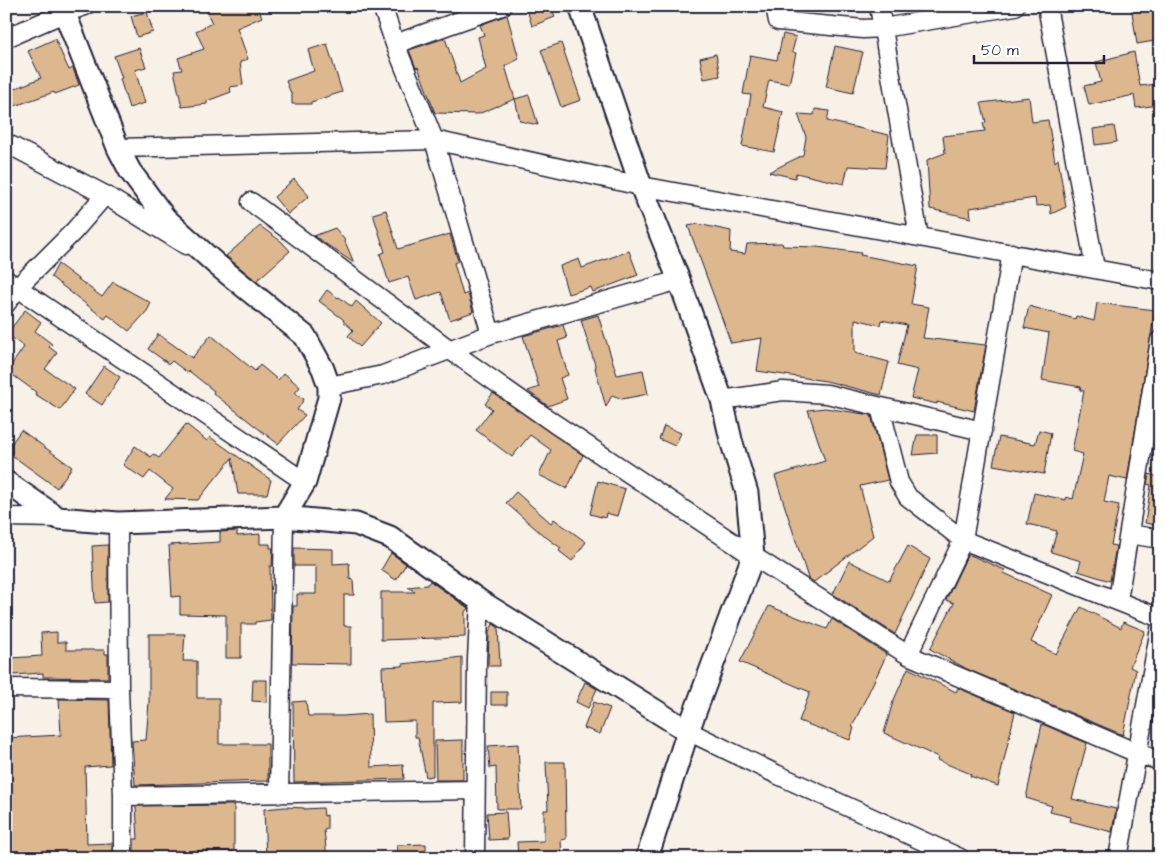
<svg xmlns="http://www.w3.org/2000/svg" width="1166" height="864" viewBox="0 0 1166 864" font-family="'Architects Daughter',sans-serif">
<rect width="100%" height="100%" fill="#f8f1e8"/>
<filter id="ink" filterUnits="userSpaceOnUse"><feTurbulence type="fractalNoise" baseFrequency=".02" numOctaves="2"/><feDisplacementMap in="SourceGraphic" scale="10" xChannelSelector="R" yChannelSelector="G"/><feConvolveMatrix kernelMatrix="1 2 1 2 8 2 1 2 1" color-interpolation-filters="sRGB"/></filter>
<g filter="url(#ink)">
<path fill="#ddb88e" stroke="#22223b" d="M204,6h53l5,11 -25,11 11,31 -8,3 3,23 -13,2 1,5 -24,9v3l-25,3 -8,-36 8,-1 -4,-12 26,-9 -8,-18 16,-8z
M526,6h25l4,11 -23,9z
M1131,6h29v34l-23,4z
M147,12l6,20 -16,5 -6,-21z
M507,15l12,44 -14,7 10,33 -37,15 -43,-1 -17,-46 -2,1 -7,-18 36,-12 15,45 26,-14 -8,-32 6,-2 -4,-10z
M783,34l13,3 -4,15 4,1 -7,31 -20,-4 -6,27 20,5 -9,40 -32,-6 9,-51 -8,-1 7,-39 27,5z
M55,39l14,31 4,-2 6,17 -24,9 -1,-2 -42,15 -6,-7v-8l35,-14 -13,-27z
M561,43l20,57 -20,7 -20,-57z
M327,44l15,48 -31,10v2h-19v-8l-6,-15 28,-10 -6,-21z
M835,46l28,6 -10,41 -27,-6z
M139,48l7,19 -11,3 10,33 -16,5 -9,-29 2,-1 -8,-22z
M1134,52l6,34 17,-2 2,21 -23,3 -2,-13 -45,10 -5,-19 17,-4 -5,-20z
M716,54l4,22 -16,3 -4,-21z
M529,95l9,30 -18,-4 -5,-22z
M1029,97l3,25 16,-2 7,42 3,-3 8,48 -15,7 -1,-9 -14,1 -1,-8 -65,10 1,10 -41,-9 -3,-49 18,-7 -2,-17 42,-5 -2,-8 3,-1 -5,-19z
M815,109l14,2 -2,10 62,14 -4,33 -37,-2 -4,18 -48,-11 -1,5 -26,-6 34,-17 3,-18 -8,-23 16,1z
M1114,126l3,16 -22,3 -2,-16z
M294,179l15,17 -21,18 -14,-17z
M386,210l12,39 52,-15 8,27 -4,2 9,32 5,-2 5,19 -23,8 -9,-28 -25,8 -8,-23 -19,6 -9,-29 5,-2 -12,-38z
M698,224l33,7 -1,21 15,2 2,-10 35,-1 1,3 34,1 44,6 -1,2 58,11 -7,38 18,3 -6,31 63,7 -12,66 -37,-9v2l-26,-6 7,-28 -21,-5 10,-40 -26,-5 -1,5 -25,-6v34l34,9 -8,33 -55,-14 -69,-10 5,-33 -31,5 -43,-117z
M260,226l22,16 8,9 -34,30 -30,-25z
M335,228l9,11 10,24 -40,-27z
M629,251l9,24 -45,17 -2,-5 -23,7 -8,-28 19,-7 3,9z
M58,264l44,33 11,-15 38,21 -4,8 -18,20 -21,-16 -3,4 -54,-42z
M327,290l11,8 1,-1 13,10 4,-6 25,22 -21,24 -12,-11 5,-6 -10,-9 1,-1 -25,-19z
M1097,303l58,7 -28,170 -18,-4 -5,26 15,3 -8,40 5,1 -6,35 -32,-10 3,-10 -30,-9 6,-21 -30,-7 7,-31 32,7v-3l7,2 10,-45 -11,-3 12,-60 -4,-1 1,-3 -39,-7 7,-47 -25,-5 5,-22 46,13 1,-3 18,5z
M25,310l16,12 -6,9 17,13 -3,3 8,6 -12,16 30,20 -15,21 -25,-16 1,-2 -29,-21 17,-24 -17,-13z
M598,315l19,60 26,-5 5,24 -26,5 -10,-4 -6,12 -11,-39h1l-15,-48z
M563,325l4,13 -9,3 10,34 -8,3 7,21 -19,7 -20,-15 11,-4 -16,-51z
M158,334l34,24 19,-23 44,36 5,-6 18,15 6,-7 16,14 -5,6 9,6 -7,11 8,5 -27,29 -65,-51 1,-2 -25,-20 -1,2 -16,-12 -3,3 -21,-15z
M104,366l16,11 -18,28 -17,-11z
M493,393l90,62 -16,34 -28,-14 12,-25 -21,-15 -18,22 -36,-27 16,-21 -7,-5z
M825,408l46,7 17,65 -28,6 13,50 -59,46 -6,-4 -33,-102 50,-15 -17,-51z
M186,424l21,17 3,-4 61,43 -4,14h-29l-6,-36 -34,42 -33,-1 8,-10 -23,-18 -6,8 -21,-14 12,-19 16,11 2,-3 6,4z
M664,426l17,7 -6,13 -16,-7z
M21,430l51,37 -15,21 -51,-37z
M1039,430l12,3 -7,41 -51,-9 6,-28 36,7z
M917,435h20v18l-24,2z
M1149,474l9,3 -1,4h3v45l-15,-3 6,-38 -4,-1z
M598,481l27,8 -8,27 -11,-3 -1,5 -15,-4z
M516,492l35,31 3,-4 32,23 -14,19 -13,-10 2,-3 -18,-13 -37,-32z
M237,531v5l23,-2v10h10v4h3l-1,18h-2l1,54 -16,2v2h-14v34h-15v-43l-46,-1v-18l-8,1 -3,-52 51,-3v-10z
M108,545v57l-13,1 -3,-57z
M908,546l22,13 -35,75 -62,-40 16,-33 40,20z
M294,548l39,1v15l16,-1 1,16 3,1 1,15h-10v31h7v38l-59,-1 1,-57h4v-12h19v-28h-22z
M391,553l15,11 -10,16 -15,-10z
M968,554l37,16 -1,3 48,22 -21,47 25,12 25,-47 40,21 2,-6 22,9 -15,36 6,3 -13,65 -156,-66 -37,-20 24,-46 -8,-3z
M430,581l38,27 -3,4v25l-84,3v-48h34l-7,-5 19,-2z
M769,606l58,23 5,-10 54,35v2l-34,71 2,1 -4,12 -51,-19 11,-29 -70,-30z
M493,624l5,3 2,39h-12l1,-34z
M57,632v10h9v8h39v4h3v24l-65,-1v-4l-31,2 -1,-17 31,-2 -1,-23z
M149,634h36l-2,27h14v37h22v46h49v37l-133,4 -3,-44 14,-1 3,-38z
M462,657v45l-29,1v73l-7,1 -8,-40h-3v-16l-31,1 -2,-55 21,-1v-2z
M908,668l48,24 2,-4 57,24 -17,74 -28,-10 1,-2 -34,-14 1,-3 -54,-24 9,-31z
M253,680h14v22l-15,-1z
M585,682l12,7 -9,19 -12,-6z
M491,692h16v13h-16z
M59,699l50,1 2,65 -26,2 2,77 25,-1v15h-105l-1,-120 55,-3z
M306,701l2,15h35l27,-2 1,53 32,-2 1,14 -110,3 -1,-80z
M594,702l16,6 -10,26 -16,-6z
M1042,724l45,19 -15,56 44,10 -4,23 -42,-11 1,-4 -21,-5 2,-6 -26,-8z
M463,740v40h-27l-1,-39z
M518,744l3,65h-24l-1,-42 -6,1 -2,-22z
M546,762h19l1,77 -5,1 1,18h-44l-1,-16 27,-1v-31h4z
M234,805v46h-41v7h-59v-19h4l-2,-33z
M285,807l19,1v1l19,-1 1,8 3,-1v14l-3,1 3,28h-61l-2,-49z
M506,812l2,27 -19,1 -2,-27z
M426,844v14h-28l-1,-13z"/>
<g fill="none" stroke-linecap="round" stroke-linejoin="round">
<g stroke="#22223b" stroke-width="21">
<path id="minor" d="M382,6l13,38 39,96 57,194
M775,6l3,15 85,8 20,-1 132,-22
M879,6l40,231
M1047,6l48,262
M6,38l58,-25 21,-7
M395,44l107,-38
M6,143l99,52 81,50
M118,148l316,-8 207,46 519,95
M251,202l199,148 105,74 198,132 155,99 229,98 23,8
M6,280l299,202
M6,304l12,-17 56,-56 31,-36
M329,386l54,-11 108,-41 188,-54
M722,400l61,-9 44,3 155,37
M880,407l19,75 9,15 55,43 197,78
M6,517l52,1
M118,523l1,166 4,107v62
M1129,534l31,5
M1118,600l42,-260
M908,655l55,-115 49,-287
M6,688l113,1
M688,731l88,43 184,84
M279,794l5,-277
M123,796l352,-6
M475,858l2,-199 3,-58
M1118,858l42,-229"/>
</g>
<g stroke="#22223b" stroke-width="25">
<path id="tertiary" d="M62,6l56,142 12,23 35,47 51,46 89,72 18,33 6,17v12l-24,84 -21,35
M580,6l61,180 38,94 43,120 9,40 16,53 6,63 -65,175 -41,127
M6,482l52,36 60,5 166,-6 72,7 34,13 90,64 208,130"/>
</g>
<use href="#minor" stroke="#fff" stroke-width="18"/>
<use href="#tertiary" stroke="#fff" stroke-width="21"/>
</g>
</g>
<rect width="1166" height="864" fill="none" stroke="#fff" stroke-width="25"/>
<rect x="12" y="12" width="1141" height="839" fill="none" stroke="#22223b" stroke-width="2" filter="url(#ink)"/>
<path d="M974 55v8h130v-8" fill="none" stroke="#22223b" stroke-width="2.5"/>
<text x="981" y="55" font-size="15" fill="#22223b" stroke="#ffffff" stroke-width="4" paint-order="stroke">50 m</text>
</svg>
